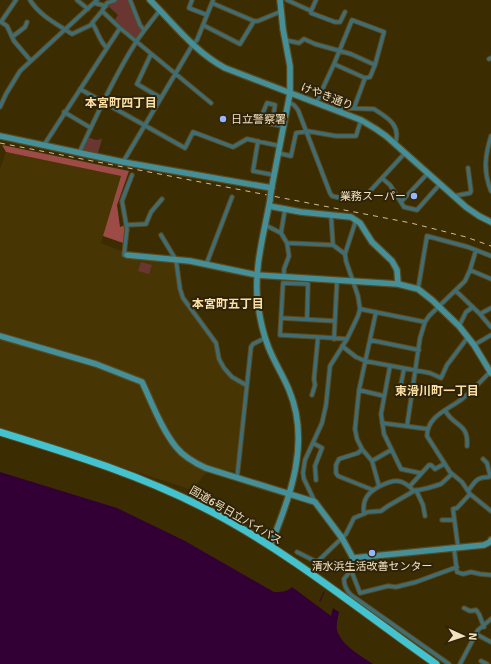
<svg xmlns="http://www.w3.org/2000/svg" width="491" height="664" viewBox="0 0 491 664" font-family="Signika,'Noto Sans JP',sans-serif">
<rect width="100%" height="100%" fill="#3c2c01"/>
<path fill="#483504" d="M6,152l115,24 -20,67 30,12 16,1 2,4 27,2 7,36 33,45 3,16 5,9 20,17 -8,86 -17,-2 -12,4 -4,3 -11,14 -192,-62v-259z"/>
<path fill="#6a3632" d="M116,0h13l13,30 -6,9 -22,-18 4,-6 -10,-9z
M87,137l9,3 6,-1 -5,17 -18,-3z
M141,262l11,3 -3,9 -11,-3z"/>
<path fill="#9d4b46" d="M2,145l127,26 -12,34 3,22 6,-2v19l-23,-8 18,-60 -115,-24z"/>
<path fill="#320035" d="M0,472l117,36 68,33 89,51c6,0 13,0 18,-5l39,29 2,-8 6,4c-1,6 -4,15 -1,21 6,14 23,23 35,31h-373z"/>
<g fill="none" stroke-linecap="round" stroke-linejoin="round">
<path stroke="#320035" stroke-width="1" d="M320,601l4,-9"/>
<g stroke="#59491f" stroke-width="5.5">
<path id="street" d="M30,0c10,16 27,24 42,34l21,-10
M77,0l11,9
M115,0l-8,3 -5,8 18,17 91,75
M130,0l10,25 4,5
M192,0l-3,8 18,7
M287,0l24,11 5,-11
M94,3l12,3
M212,3l42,18h4l24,-10
M102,11l-10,12c6,8 7,18 15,25
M311,13l24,9h5l5,-10
M1,22l6,4 7,15 17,20
M1,22l15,-22
M203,25l37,19 14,-23
M12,37l13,-10 2,-5
M285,40l14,3 5,-4 11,5 36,10 24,11
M151,54l-14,30 24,14
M489,59l2,-1
M334,64l31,14
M80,89l105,59 8,-16 40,15 14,-8 33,7
M288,102l6,3 4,5 32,83 2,3 13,3
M316,103l18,-39 18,-44 32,12 -9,33 -5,12 -5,1 -11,30
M0,107l6,-13 14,-23 77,-71
M64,112l27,16
M339,112l2,-4 33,1 3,2c13,8 24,16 18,33
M272,124l3,-19 -8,-2 -8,19 24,4
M491,136c-6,20 -8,35 0,55
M258,141l-5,30 21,4
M44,145l76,-117
M79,153c18,-38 35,-76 57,-111 7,-11 16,-21 24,-32
M278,153l13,3 5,-23 11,-2 29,5h20l5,-16
M123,162l70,-118 4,-4 16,-40
M383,179l7,6 14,22 13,3 23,-26
M370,191l35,-38
M454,196l16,-3 1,-2 -3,-23
M401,202l27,-29
M331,215l2,30 12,9
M126,225l20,-1 5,-12 11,-13
M265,225l16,8 6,10 2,13 -5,13v8
M281,233l4,-24
M161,235l15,25 4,29 3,9 33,45 3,16 5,9 8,9 14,8
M287,243l46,2
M127,255h-3l3,-26 -5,-28 10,-26
M206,265l26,-68
M470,270l21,9
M418,289l9,-53 41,11 23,9
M456,291l24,23 11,13
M360,309l65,13
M376,312l-17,78 -4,39 2,10 5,10 10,12 7,25
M480,314l11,-6
M281,318l54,3
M307,319l1,-35 -25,-1 -3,52 38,2
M459,326l7,-14 7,-5
M334,339l3,-58
M370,340l49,10
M474,345l17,-10
M342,346l14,11 9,4 65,12 11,5 6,-13 21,-28
M390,366l-9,48 3,20 17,35 19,4
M490,372c-9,9 -18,19 -28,27 -13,10 -35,17 -35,37l23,36 12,10 8,12 21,17
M401,384l3,-15
M359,390l25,6
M312,395l3,-10 -1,-6 4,-42 29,2
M445,410c8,17 24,12 22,36
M382,423l46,6
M407,426l13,-88 5,-16 4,-6 36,-35 5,-11 6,-20
M313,443l9,5 -7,18 1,14
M362,449l-4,4 -19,6 -3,6v8l2,3 35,14
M372,461l19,-11
M237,478l14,-131 2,-3 12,-6
M410,486l19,-21h2l4,4 9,-5
M416,490l7,15 2,11
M468,491c7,-9 8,-14 21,-14l1,-2 -3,-12 -4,-4
M315,502l-11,-23 -1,-6 2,-13 17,-37 4,-18 4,-39 17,-27 11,-23 2,-7 -2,-13 -12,-35 -1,-7 11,-34
M364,514c-2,-14 3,-21 16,-28 14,-7 22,-8 34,5
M442,520h12
M458,547l-5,-38 4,-1 13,-14
M454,548l3,24 6,2 8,-2 9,2 11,1
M297,552l20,10 29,-28 8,-16 14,-6 13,-1 7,-5 26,-15 14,-3 13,-4 11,-10
M353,558v10l-9,11c0,7 2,11 7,16l98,69
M351,570l9,23 28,-7 8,1 20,-5 41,-15
M464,608l6,3 6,-1 3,4 5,13
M476,634l15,8
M481,661l6,3
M460,664l18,-34 13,-11"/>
</g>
<g stroke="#59491f" stroke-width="8">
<path id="secondary" d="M150,0c24,24 45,52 75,68l136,52 15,9 10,7 80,71 13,9 12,6
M0,136l123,26 149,26
M271,191l19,-98v-27l-7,-37 -3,-29
M270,200c-6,34 -17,70 -12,105 2,14 5,28 10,41 6,16 15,29 21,44 22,52 1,108 -19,156
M269,206l32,6 50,5 9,6 12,19 20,19 5,9 1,14
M127,255l63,6 67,14 141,9 20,5 14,11 27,26 15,19 17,28
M0,336l96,28 46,18c10,21 19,46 34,65 8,10 19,16 30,21l109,34 27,36 11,20 131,-13 6,-3 1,-2"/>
</g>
<g stroke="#59491f" stroke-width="9">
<path id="highway" d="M0,432c72,22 144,44 212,80 80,42 150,100 224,152"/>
</g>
<use href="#street" stroke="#416d72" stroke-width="3.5"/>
<use href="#secondary" stroke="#459098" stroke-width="5.5"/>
<use href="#highway" stroke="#43c3d0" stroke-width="7"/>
<path stroke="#cebd98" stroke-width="1" stroke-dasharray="5 5" stroke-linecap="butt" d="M0,143l411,80 55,14 25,9"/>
<g stroke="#59491f" stroke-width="8" stroke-linecap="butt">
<path id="secondary-bridge" d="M270,200l1,-8"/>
</g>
<use href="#secondary-bridge" stroke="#459098" stroke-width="5.5"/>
</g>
<g fill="#96b6fd" stroke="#2e230b" stroke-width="1.5">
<circle cx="223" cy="119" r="4"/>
<circle cx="414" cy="196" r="4"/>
<circle cx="372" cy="553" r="4"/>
</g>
<g text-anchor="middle" stroke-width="4" stroke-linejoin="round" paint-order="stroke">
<g font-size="11" fill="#f3e2be" stroke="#2e230b">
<text transform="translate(327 96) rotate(21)" y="4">けやき通り</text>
<text transform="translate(236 515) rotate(30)" y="4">国道6号日立バイパス</text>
</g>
<g font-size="11" fill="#f3e2be" stroke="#2e230b" text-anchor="start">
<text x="231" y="123">日立警察署</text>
<text x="406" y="200" text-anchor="end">業務スーパー</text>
<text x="372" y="570" text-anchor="middle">清水浜生活改善センター</text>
</g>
<g font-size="12" font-weight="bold" fill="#fbdfa4" stroke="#2e230b">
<text x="121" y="107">本宮町四丁目</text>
<text x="228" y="308">本宮町五丁目</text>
<text x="437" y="395">東滑川町一丁目</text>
</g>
</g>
<g transform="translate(463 636) rotate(93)" stroke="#2e230b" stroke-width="3" paint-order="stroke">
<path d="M0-3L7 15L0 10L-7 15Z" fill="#f3e2be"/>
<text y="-6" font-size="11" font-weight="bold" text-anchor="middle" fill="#f3e2be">N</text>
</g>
</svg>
